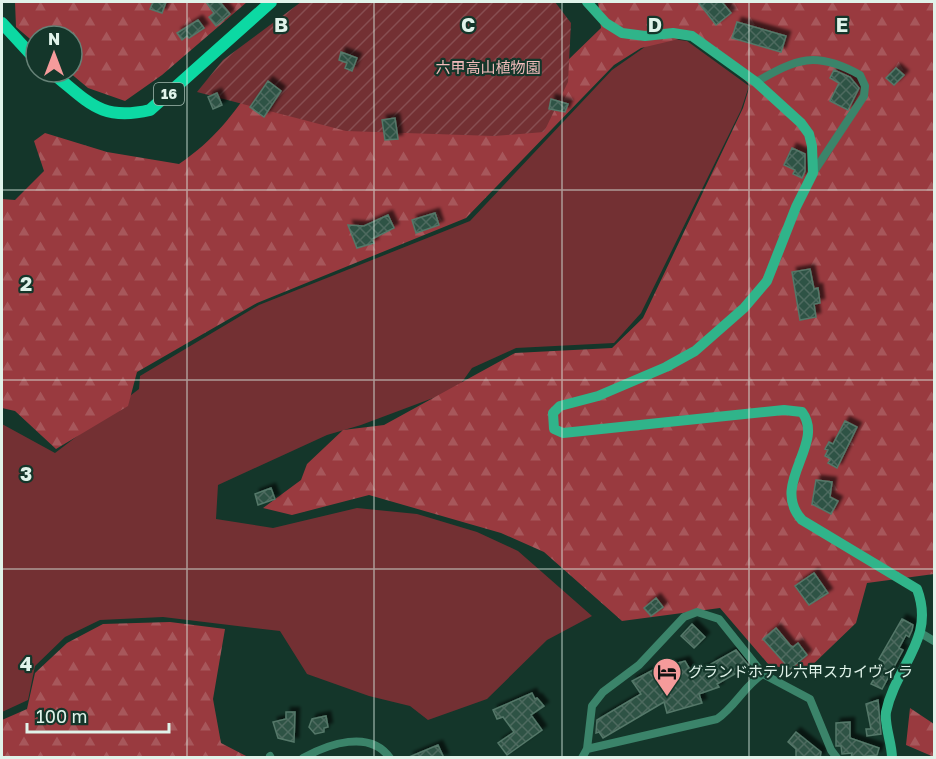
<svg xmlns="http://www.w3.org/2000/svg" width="936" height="759" viewBox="0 0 936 759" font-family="'Golos Text','Noto Sans JP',sans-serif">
<defs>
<pattern id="forest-firs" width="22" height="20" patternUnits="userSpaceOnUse" patternTransform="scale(1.5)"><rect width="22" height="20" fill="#993a3f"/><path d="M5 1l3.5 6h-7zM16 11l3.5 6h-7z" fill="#a7575b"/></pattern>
<pattern id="garden-furrows" width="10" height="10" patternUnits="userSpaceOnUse" patternTransform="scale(1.5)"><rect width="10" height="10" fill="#733033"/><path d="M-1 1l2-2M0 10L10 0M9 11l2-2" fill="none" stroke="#874e51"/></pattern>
<pattern id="building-cross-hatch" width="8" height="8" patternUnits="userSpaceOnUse" patternTransform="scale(1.5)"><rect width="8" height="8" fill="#2f5244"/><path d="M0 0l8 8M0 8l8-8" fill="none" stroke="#4d6b5f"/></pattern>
<filter id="shadow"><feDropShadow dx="4.5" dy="-4.5" stdDeviation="1.5" flood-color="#0009"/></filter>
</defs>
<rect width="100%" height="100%" fill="#14362a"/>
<path fill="#733033" d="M672,39l15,2 62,45 -8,24 -100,203 -27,30 -98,5 -44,20 -15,21 -96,36 -34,10 -109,50 -2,34 57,9 84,-20 60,6 60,18 41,19 74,65 -45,24 -60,59 -59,21 -18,-14 -41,-10 -62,-22 -27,-43 -117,-14 -63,3 -35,17 -30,29 -7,34 -26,12v-288l53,29 84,-64 1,-13 119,-71 211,-84 142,-151 40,-28z"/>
<path fill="url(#forest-firs)" d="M15,2h232l-85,73 -37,26 -37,-13 -19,-16h3v-36h-36v8l-20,-17z
M598,2h336v572l-67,9 -11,40 -51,49 -36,-7 -49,-57 -98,13 -78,-69 -43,-19 -132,-38 -77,20 -29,-7 38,-28 6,-16 36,-34 41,-5 131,-72 97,-5 31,-30 100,-210 7,-23 -54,-50 -55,13 -27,17 -148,153 -209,85 -120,69 -9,34 -72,43 -41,-38 -13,-3v-209l13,1 29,-29 -10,-30 11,-8 62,19 72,12c37,-25 53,-49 79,-85l272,18 71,-69z
M170,622l55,7 -12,70 8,44 27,14h-246v-37l25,-11 8,-36 32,-30 36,-19z
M910,708l24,16v33l-28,-12z"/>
<path fill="url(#garden-furrows)" d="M301,2h254l16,21 -3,59 -24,50 -50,4 -148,-5 -149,-39 26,-32z"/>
<path fill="url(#building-cross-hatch)" stroke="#547869" stroke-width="1.5" filter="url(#shadow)" d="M153,2h13l-4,11 -12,-4z
M206,2h14l10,12 -14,12 -7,-9 5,-4z
M698,2h24l9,11 -15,12z
M198,20l6,8 -15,10 -2,-2 -5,4 -5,-7z
M737,22l49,14 -5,16 -49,-14z
M341,52l16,6 -5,13 -7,-3 2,-5 -8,-3z
M896,68l8,7 -10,10 -8,-7z
M834,70l16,7 9,11 -11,22 -18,-9 9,-18 -9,-5z
M268,81l13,10 -17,26 -14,-10z
M217,93l5,12 -9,4 -5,-12z
M551,99l17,5 -3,8 -16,-3z
M395,118l3,21 -13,1 -3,-20z
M792,148l13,6v17l-3,7 -9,-4 2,-4 -11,-5z
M435,213l4,12 -23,8 -4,-13z
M388,215l6,13 -22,11 2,4 -17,5 -9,-23 16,1z
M810,269l4,20 4,-1 2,15 -6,1 2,13 -16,3 -8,-48z
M845,421l12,6 -20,41 -9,-5 3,-4 -6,-3 3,-6 -3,-1 4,-7 4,2z
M816,480l16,2 -2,15 8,4 -7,13 -19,-10z
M271,488l4,11 -17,6 -3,-11z
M814,573l14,20 -19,12 -14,-19z
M656,598l7,9 -12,9 -7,-8z
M902,619l11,6 -1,5 -3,7 -3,-2 -7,13 4,2 -21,39 -11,-5 13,-22 -5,-3z
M692,624l13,13 -11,11 -13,-12z
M776,628l14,17 3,2 5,-4 9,12 -17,14 -27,-30z
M736,650l13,16 -32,18 2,3 -20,7 3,9 -35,10 -3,-11 -61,36 -4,-6 -3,1 1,-13 44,-26 -9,-13 23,-12 30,-8 7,12 20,-7 -1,-2z
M532,693l3,6 2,-1 7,8 -13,9 11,15 -35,25 -9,-12 16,-11 -11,-15 -6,2 -4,-9z
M878,700l3,34 -14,2 -1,-7h5l-5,-25z
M286,712h9l-1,30 -16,-4 -5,-16 13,-3z
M326,716l2,11 -4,1v4l-9,2 -6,-7 3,-8z
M850,722v16l29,10 -2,7 -26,3 1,-5 -10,1 -1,-8h-5v-23z
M796,732l25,20 -1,6h-24v-9l-8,-7z
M438,745l6,13h-35v-1z"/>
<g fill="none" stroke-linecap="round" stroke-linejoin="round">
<path stroke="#3b846a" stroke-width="8" d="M756,82c41,-23 59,-32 104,-7l5,11 -1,10 -51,77
M924,635l10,6
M587,749l130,-30c18,-12 28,-34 46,-45
M270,756l1,2
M303,758c25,-14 67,-29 87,0
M582,758l5,-9 5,-43 11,-14 36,-27 45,-48 13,-5 22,7 44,55 47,25 21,51 6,8"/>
<path stroke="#30b48a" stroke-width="10" d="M587,2l19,21 16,10 23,3 28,-3 19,3 64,46 45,41 8,11 3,12 1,27 -17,34 -29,74 -23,27 -49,43 -29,16 -68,29 -38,10 -7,7 1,16 9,4 221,-23 18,2c24,32 -33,72 0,108l115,69c19,50 -21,76 -31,123 -2,13 6,31 6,46"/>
<path stroke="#0cd9a3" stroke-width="12" d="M2,23l34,37
M51,72c37,29 49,50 99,38l121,-108"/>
</g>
<path fill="none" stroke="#e0f3ea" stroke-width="1.5" stroke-opacity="0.55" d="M187,2v756M374,2v756M562,2v756M749,2v756M2,190h932M2,380h932M2,569h932"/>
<defs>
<g id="hotel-pin" transform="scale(1.5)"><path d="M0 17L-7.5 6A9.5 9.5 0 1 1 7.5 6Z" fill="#f59b9b" stroke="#14362a"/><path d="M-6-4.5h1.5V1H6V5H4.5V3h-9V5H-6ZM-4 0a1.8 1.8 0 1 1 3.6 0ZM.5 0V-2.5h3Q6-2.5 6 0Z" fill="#111"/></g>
</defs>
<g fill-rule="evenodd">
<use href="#hotel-pin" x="667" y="672"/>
</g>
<g text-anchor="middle" stroke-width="4.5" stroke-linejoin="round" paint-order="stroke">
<rect fill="#14362a" stroke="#a3bab0" stroke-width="1.5" x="154" y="83" width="30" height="22" rx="4.5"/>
<g font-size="14" font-weight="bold" fill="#e0f3ea">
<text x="169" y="99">16</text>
</g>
<g font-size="15" fill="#f2bcbb" stroke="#14362a">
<text x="488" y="73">六甲高山植物園</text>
</g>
<g font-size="15" fill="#e0f3ea" stroke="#14362a" text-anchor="start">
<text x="688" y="677">グランドホテル六甲スカイヴィラ</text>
</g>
</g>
<g font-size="20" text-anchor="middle" font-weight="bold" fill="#e0f3ea" stroke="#14362a" stroke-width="4.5" stroke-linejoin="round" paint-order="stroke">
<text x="281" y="32">B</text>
<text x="468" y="32">C</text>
<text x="655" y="32">D</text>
<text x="842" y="32">E</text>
<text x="26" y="291">2</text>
<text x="26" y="481">3</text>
<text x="26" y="671">4</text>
</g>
<rect width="936" height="759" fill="none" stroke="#e0f3ea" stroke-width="6"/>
<g transform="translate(54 54)"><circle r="28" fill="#14362a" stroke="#668277" stroke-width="1.5"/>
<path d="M0-4.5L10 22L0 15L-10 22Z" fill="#f59b9b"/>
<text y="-9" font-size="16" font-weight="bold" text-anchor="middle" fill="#e0f3ea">N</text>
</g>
<path d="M27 723v9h142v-9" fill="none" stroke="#e0f3ea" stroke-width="3"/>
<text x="36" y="723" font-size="18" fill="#e0f3ea" stroke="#14362a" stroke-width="4.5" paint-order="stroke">100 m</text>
</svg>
